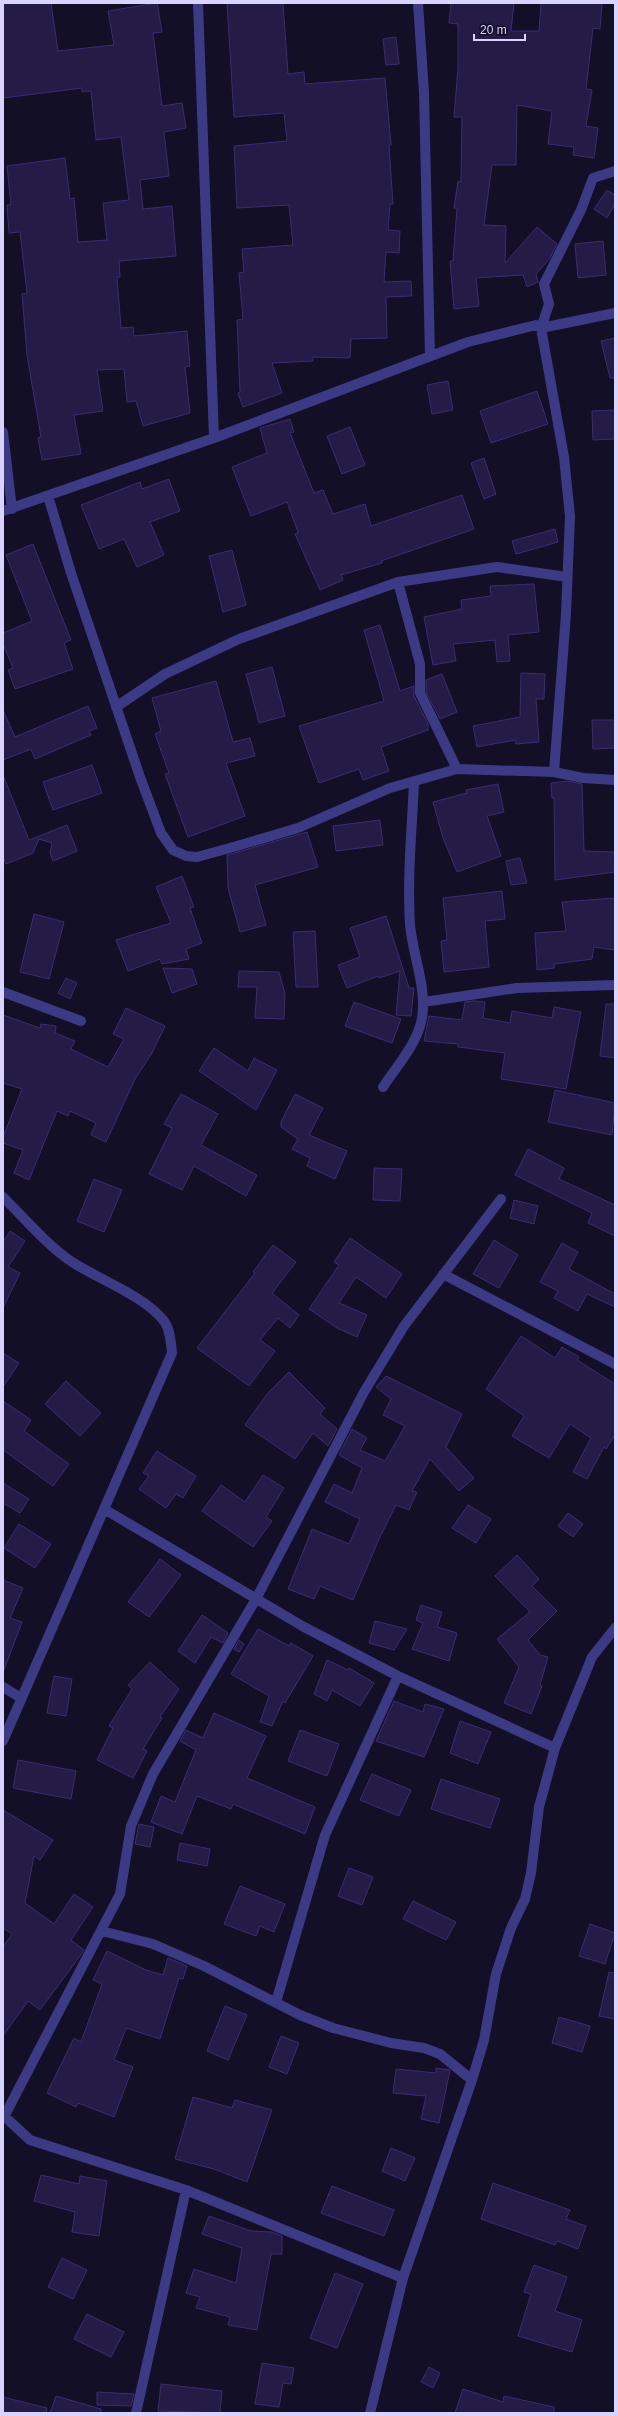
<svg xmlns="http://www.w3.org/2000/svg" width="618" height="2416" viewBox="0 0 618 2416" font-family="Arial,sans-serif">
<rect width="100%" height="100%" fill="#130f26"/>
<path fill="#241b47" stroke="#3b2d73" d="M3,3h48l7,48 56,-6 -6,-34 49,-8 5,29 -9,1 9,73 20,-3 4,25 -22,4 5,44 -29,4 3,29 29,-3 4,50 -57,5 1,16h-3l4,51 12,-1 1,9 53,-5 3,35 -5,1 5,46 -47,13 -7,-25 -9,1 -3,-33 -27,1 6,41 -29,4 7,39 -39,6 -4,-22 3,-1 -14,-82 -5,-61 5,-1 -7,-61 -11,1 -2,-28h4l-4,-39 58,-8 5,41 4,-1 4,44 29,-2 -4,-37 26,-3 -8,-63 -25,3 -5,-49 -9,1v-4l-79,10z
M227,3h56l5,71 16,-2 1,12 80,-6 6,67h-2l4,59h-3l-2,26 12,1 -1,22 -13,-1 -2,30 27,-1 1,15 -26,1 1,41 -36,1 -1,19 -37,-1v4l-41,2 10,30 -39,14 -5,-14 2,-1 -3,-72 6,-1 -4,-46 5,-1 -2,-23 51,-4 -4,-40 -52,3 -3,-62 53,-5 -3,-28 -50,4z
M451,3h63l-3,28h28l2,-28h61l-2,26 -7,-1 -7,61 6,1 -6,36 12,2 -4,30 -21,-3 1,-8 -26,-3 4,-33 -35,-6 -1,60h-24l-8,60 22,1 -1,37 32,-36 20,17 -7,14 -14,16 2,8 -11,5 -4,-12 -47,3 3,28 -25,3 -4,-48h3l4,-53h-3l4,-27 3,1 1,-65h-8l4,-48v-45l-9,-1z
M396,37l3,27 -13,1 -3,-26z
M607,190l8,5v9l-8,14 -13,-9z
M603,241l3,34 -28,3 -3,-34z
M615,338v40h-5l-9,-37z
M448,381l5,29 -21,4 -5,-29z
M537,391l11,33 -57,19 -11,-32z
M615,410v29l-22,1 -1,-29z
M290,419l4,13 -4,1 24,60 9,-3 10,24 32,-10 6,22 91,-31 12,34 -93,32 1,2 -41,12 2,5 -23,10 -25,-56 3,-2 -11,-30 -36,14 -19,-49 35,-14 -7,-25z
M350,427l15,38 -23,9 -15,-38z
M484,458l12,36 -12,5 -13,-36z
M169,479l11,32 -30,11 14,33 -27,12 -13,-28 -25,10 -18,-44 59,-23 2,7z
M555,529l3,13 -42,12 -4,-13z
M33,544l38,96 -7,3 9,26 -58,20 -7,-19 5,-2 -10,-24v-11l29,-12 -26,-66z
M232,550l14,55 -23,7 -14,-56z
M534,584l5,48 -31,3 2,26 -13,1 -2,-22 -42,4 3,17 -23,4 -9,-48 38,-8 -1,-9 30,-4 -1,-10z
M380,625l20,66 14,-5v10l14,28v6l-47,17 8,24 -26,9 -4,-11 -40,14 -20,-57 85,-25 -20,-71z
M272,667l13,49 -26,7 -13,-49z
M521,673l24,1 -1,25h-8l3,43 -23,2 -1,-4 -38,7 -4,-21 47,-9z
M442,674l15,38 -17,7 -14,-27v-12z
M216,681l17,61 17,-4 5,18 -29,7 19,53 -57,21 -23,-63 4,-1 -14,-39 6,-3 -9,-33z
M88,706l9,22 -8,3 2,4 -56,24 -4,-10 -28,11v-50l12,27z
M592,720h23v28l-22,1z
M92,765l10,28 -49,17 -10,-28z
M3,775l26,65 38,-15 10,26 -24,10 -3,-8 2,-10 -13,-4 -6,14 -27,11 -3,-7z
M568,781l14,3 2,67 31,1v20l-60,8 -1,-82h-2l-1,-15z
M498,784l6,28 -17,4 14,40 -44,16 -14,-34 -10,-36 34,-9 -1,-3z
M380,820l3,25 -47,6 -3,-25z
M307,832l11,35 -63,18 11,40 -26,7 -12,-44 -1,-33z
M520,858l7,25 -16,2 -5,-24z
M182,876l12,31 -4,1 12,35 -16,6 3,10 -27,5 -2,-5 -32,12 -12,-31 55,-17 -15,-36z
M502,891l3,28 -20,2 4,46 -45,5 -3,-31 6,-1 -4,-42z
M615,898v52l-21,-3 -2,12 -38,5v4l-17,2 -2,-37 31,-2 -4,-29z
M34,914l30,8 -15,57 -29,-7z
M386,916l23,72h5l-3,28 -15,-1 4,-44 -21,7 -1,-2 -31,12 -9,-23 22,-8 -10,-29z
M315,931l3,56h-22l-3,-55z
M163,968l29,1 5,15 -25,9z
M239,971l40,1 6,22 -1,25 -29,-1 2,-31h-19z
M66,978l11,5 -7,16 -12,-6z
M474,1001l11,1 -2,16 27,5 2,-12 40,7 2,-11 27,5 -15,77 -65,-10 4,-26 -47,-6v-3l-34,-3 5,-25 33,4 3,-18z
M354,1002l47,17 -9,24 -47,-17z
M606,1004h9v54l-15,-2z
M126,1008l39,18 -13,27 -17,26 -29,63 -15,-7 5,-12 -26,-12 -2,5 -11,-5 -28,69 -15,-7 9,-23 -20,-7v-6l19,-48 -19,-6v-68l37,13 1,-4 15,2 -1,7 20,8 -4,8 37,18 16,-28 -11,-5z
M214,1048l34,23 6,-13 23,12 -21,40 -57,-39z
M555,1090l60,13 -3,32 -64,-13z
M181,1094l37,20 -17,31 56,30 -11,21 -52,-30 -12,24 -33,-16 23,-46 -8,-4z
M295,1094l28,14 -14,27 38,16 -12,28 -28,-13 3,-8 -18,-9 6,-10 -17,-12v-5z
M528,1149l36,19 -5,11 56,26v31l-27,-13 4,-10 -77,-38z
M374,1168l28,1 -2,32 -27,-1z
M94,1179l28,11 -18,42 -27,-11z
M514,1200l24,6 -4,18 -24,-6z
M10,1231l15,10 -17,26 12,6 -17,35v-66z
M350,1238l52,36 -16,24 -30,-21 -17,26 28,12 -10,22 -20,-9 -28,-19 30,-44 -5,-3z
M494,1240l24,15 -19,33 -26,-14z
M562,1243l16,9 -9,17 46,25v13l-28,-13 -9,17 -24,-13 4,-7 -18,-9z
M273,1245l23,17 -24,31 27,22 -9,13 -12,-10 -18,22 15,11 -26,35 -52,-38 58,-75 -2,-1z
M521,1336l34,22 7,-11 17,10 -2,3 38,24v51l-9,14 -2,-2 -17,32 -14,-7 18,-34 -21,-14 -21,34 -37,-22 12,-20 -38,-27z
M3,1353l16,10 -16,24z
M289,1372l36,36 -5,6 17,15 -9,17 -15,-13 -18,26 -50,-34 22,-31z
M386,1376l76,38 -16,33 28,31 -15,13 -29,-32 -18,32 5,1 -8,18 -13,-5 -17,34 -26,61 -33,-14 -6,13 -26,-10 24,-60 37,15 11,-25 -35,-17 9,-18 18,9 10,-25 -23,-13 13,-26 15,9 -7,12 25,11 20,-35 -22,-11 8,-16 -15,-12z
M66,1381l35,32 -21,23 -35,-32z
M3,1401l28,19 -7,11 45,33 -16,22 -50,-36z
M157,1451l39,25 -13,22 -7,-4 -10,14 -27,-19 10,-13 -6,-3z
M263,1475l21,13 -18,29 6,4 -19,26 -51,-36 19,-26 24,17z
M3,1483l26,16 -9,14 -17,-10z
M468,1505l23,14 -15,24 -24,-15z
M568,1513l15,11 -10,13 -15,-11z
M19,1524l32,20 -16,24 -31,-20z
M517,1555l22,24 -7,7 25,25 -29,29 12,15 8,2 -8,28 2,1 -11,28 -27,-11 15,-36 -22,-28 33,-27 -35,-36z
M160,1559l21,16 -32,42 -21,-15z
M3,1580l20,8 -13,30 12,4 -18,48z
M421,1605l21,7 -5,15 20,6 -8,28 -37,-12 11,-26 -7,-3z
M202,1615l26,18 -5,10 -12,-6 -16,26 -17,-12z
M375,1621l32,8 -13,21 -25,-7z
M258,1629l31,17 2,-3 22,13 -28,47 -2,-2 -11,25 -12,-4 9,-26 -38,-22z
M239,1640l5,4 -5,8 -5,-3z
M327,1660l21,10 1,-2 25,15 -14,23 -28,-16 -5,11 -13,-7z
M150,1662l29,27 -19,28 2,1 -19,31 4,2 -14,27 -36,-18 16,-32 -4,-2 23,-37 -4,-4z
M54,1676l18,3 -6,37 -19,-3z
M394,1701l29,11 2,-8 19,5 -20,48 -48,-16z
M214,1713l52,23 -19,42 68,29 -10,27 -72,-30 -2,5 -34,-13 -15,38 -31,-12 10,-26 14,6 21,-52 -16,-9 6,-11 17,8z
M460,1721l31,11 -13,32 -28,-11z
M300,1730l39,14 -12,32 -39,-15z
M18,1760l58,11 -5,28 -58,-11z
M372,1774l39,16 -12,26 -39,-16z
M441,1779l59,20 -10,29 -59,-19z
M3,1810l50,30 -13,20 -6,-4 -9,47 29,21 20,-30 19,13 -22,33 13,10 -4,6 -40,54 -12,-9 -25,35v-89l9,-13 -9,-6z
M139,1824l15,3 -4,20 -15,-3z
M180,1843l30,6 -3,17 -30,-6z
M349,1868l24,9 -11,28 -24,-9z
M240,1886l45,18 -11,28 -14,-6 -4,10 -32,-12z
M413,1901l43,21 -10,18 -43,-21z
M590,1924l25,9 -10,31 -26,-8z
M107,1951l39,19 17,5 5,-17 19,8 -4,13 -4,-1 -19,61 -34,-11 -12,32 19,7 -19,50 -36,-14 -2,4 -29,-14 27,-55 7,4 21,-58 -9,-4z
M609,1972l6,1v46l-16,-3z
M225,2006l22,9 -19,45 -21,-9z
M559,2017l31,9 -8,26 -30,-9z
M281,2036l18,7 -12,31 -18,-7z
M436,2068l14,2 -11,53 -18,-4 5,-23 -33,-3 3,-24 40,4z
M193,2097l39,11 3,-8 37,10 -25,72 -33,-13 -39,-10z
M391,2148l24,10 -10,23 -23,-10z
M41,2175l38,9 1,-8 27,5 -8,55 -27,-4 3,-20 -41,-11z
M493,2183l77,27 -4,9 20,7 -8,23 -21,-8 -2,4 -74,-26z
M332,2186l62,24 -10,26 -63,-23z
M209,2216l42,15 21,1 10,4v18h-11l-14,76 -29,-5 2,-8 -34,-9 4,-11 -14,-4 8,-24 42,14 6,-35 -40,-14z
M62,2258l25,12 -14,29 -25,-12z
M534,2265l33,12 -12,34 27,9 -10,32 -54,-16 13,-42 -7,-2z
M335,2273l28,11 -26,64 -27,-10z
M87,2314l37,18 -13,25 -37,-18z
M262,2363l32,5 -3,16 -8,-1 -4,24 -24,-3z
M429,2367l11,6 -7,15 -12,-6z
M161,2384l61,7 -2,22 -62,-2z
M463,2389l40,13 1,-6 50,11v6h-99z
M97,2392l37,2 -3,12 -34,-1z
M56,2396l45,13v4h-51z
M3,2397l44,11 -1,5h-43z"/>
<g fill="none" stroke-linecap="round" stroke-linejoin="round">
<path stroke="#3d3a85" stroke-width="10" d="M198,3l16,435
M418,3l6,90 6,263
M3,432l9,77
M48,496l23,77 69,204 21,56 12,17 13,6 11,1 40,-11 61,-18 92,-40 67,-19 97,3 29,6 32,2
M3,511l211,-73 254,-96 68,-17 5,3 74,-15
M398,582l22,82v29l37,76
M116,707l49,-33 74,-35 159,-57 99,-15 70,10
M554,772l12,-158 4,-98 -6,-59 -23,-129 8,-24 -5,-20 37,-74 12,-32 22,-7
M3,992l78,29
M424,1002l93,-14 98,-3
M383,1087c13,-20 35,-44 39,-69 5,-30 -9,-62 -12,-93 -3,-48 2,-96 4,-143
M3,1197c22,22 43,47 69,65 28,18 71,33 92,59 6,8 7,22 8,32l-169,388
M443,1274l172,90
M104,1509l200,118 94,49 157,72
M3,1687l18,11
M102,1931l51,13 51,22 96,49 33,13 58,15 33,5 16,6 32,26
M276,2002l49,-167 73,-159
M3,2115l27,25 156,50 217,88
M4,2117l116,-223 11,-68 22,-52 103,-175 108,-207 40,-66 97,-127
M136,2413l50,-223
M370,2413l33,-135 69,-198 12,-40 12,-66 15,-46 14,-29 6,-26 8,-66 16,-59 37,-91 23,-29"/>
</g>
<rect width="618" height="2416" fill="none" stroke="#d9d4ff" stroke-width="8"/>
<path d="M474 34v6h51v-6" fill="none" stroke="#d9d4ff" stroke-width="2"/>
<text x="480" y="34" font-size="12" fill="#d9d4ff" stroke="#130f26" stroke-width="3" paint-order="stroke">20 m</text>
</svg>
